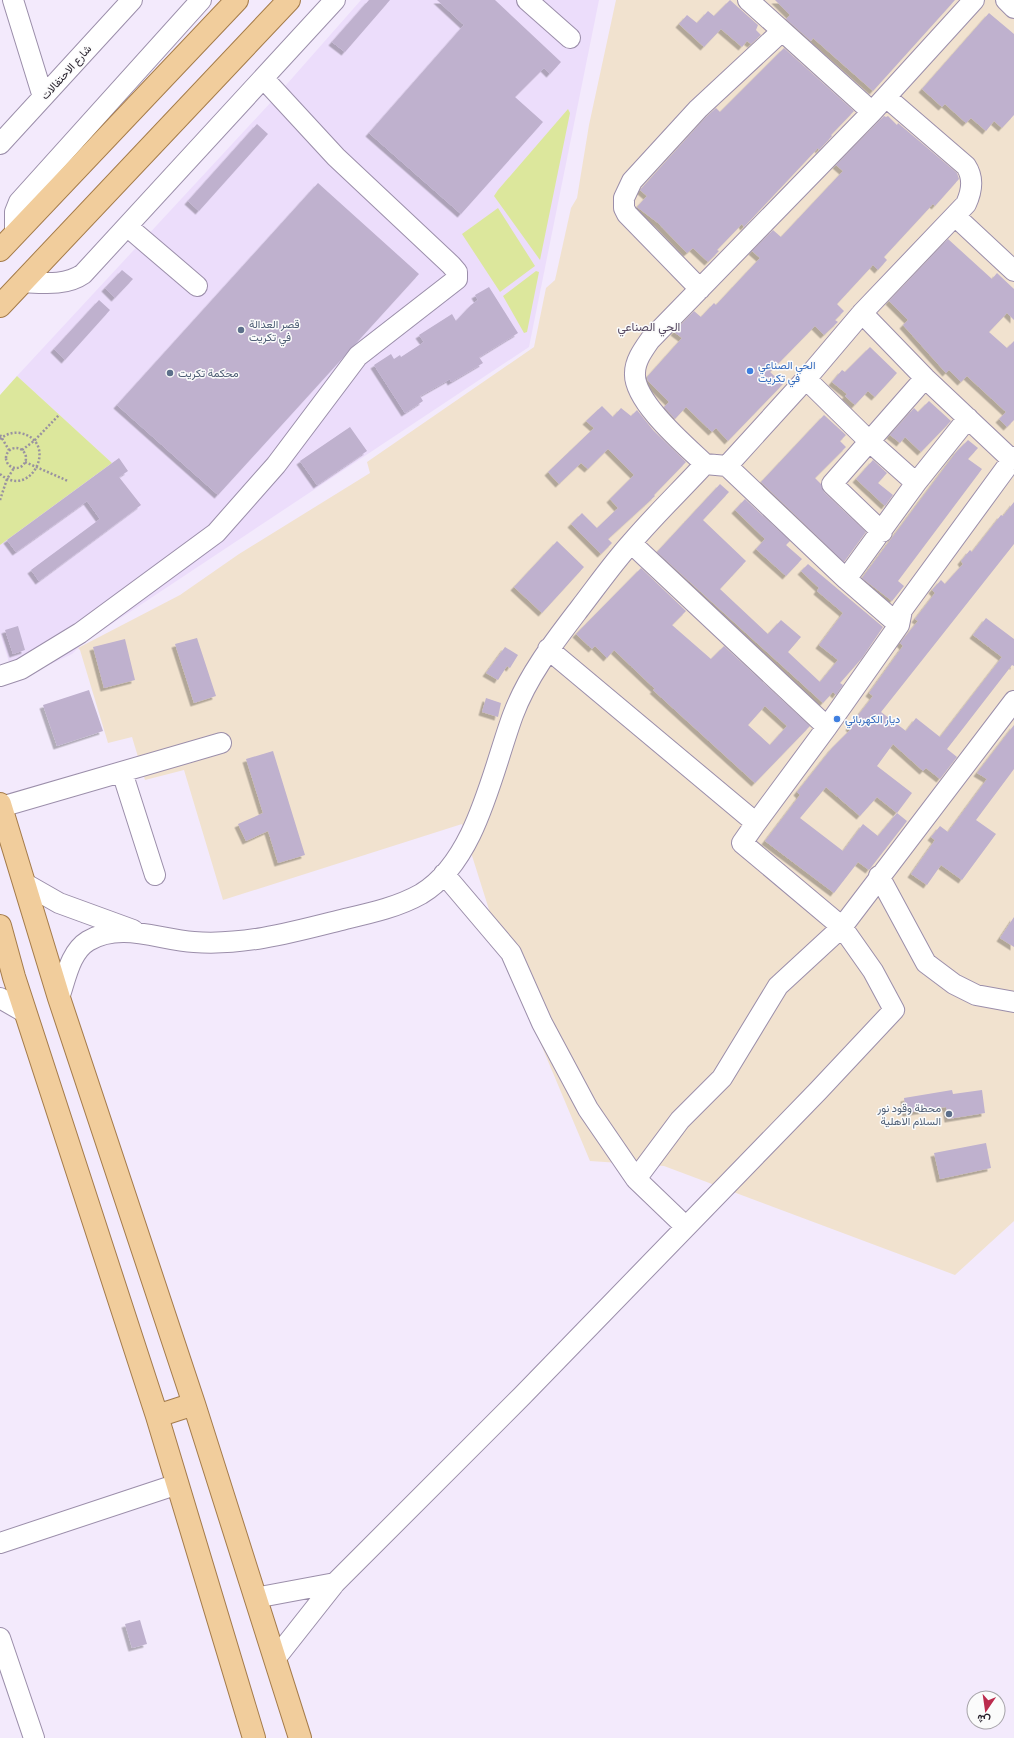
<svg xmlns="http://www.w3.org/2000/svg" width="1014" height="1738" viewBox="0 0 1014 1738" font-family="'Fira Sans Condensed',Vazirmatn,sans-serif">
<defs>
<filter id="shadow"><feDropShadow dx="-3.5" dy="3.5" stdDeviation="0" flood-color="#0004"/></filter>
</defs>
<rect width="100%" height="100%" fill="#f3eafc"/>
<path fill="#ecddfb" d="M361,0h238l-70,347 -446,296 -11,11 -57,27 -15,-48v-88l112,-82 -95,-87 255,-275z"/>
<path fill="#f1e2cf" d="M616,0h398v1221l-59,54 -291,-109 -74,-5 -87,-207 -41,-130 -239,76 -39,-130 -39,10 -13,-43 -24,6 -28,-93 -2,-2 102,-53 59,-41 131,-81 -3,-11 167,-115 12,-59 9,-8 16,-72 6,-10 12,-73z"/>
<path fill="#dce79c" d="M568,109l2,4 -30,147 -46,-64 4,-6z
M498,208l37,58 -35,26 -38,-58z
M536,271l3,1 -12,60 -3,1 -21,-37z
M17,376l95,87 -112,82v-150z"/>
<path fill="#bfb1ce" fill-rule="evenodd" filter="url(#shadow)" d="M369,0h21l-45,52 -13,-10z
M437,0h58l66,62 -11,12 -6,-6 -29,29 28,25 -82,92 -92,-81 95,-108z
M730,0l28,25 -2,5 5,5 -10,9 -4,-3 -5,6 -21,-18 -17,18 -25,-23 8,-9 10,8 11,-12 6,5z
M775,0h180l-82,91 -60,-53 -2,3 -25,-22 4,-4z
M989,13l25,21v81l-12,13 -8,-7 -8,10 -15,-13 -5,5 -21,-19 -3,3 -20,-18z
M784,48l70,63 -23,24 1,1 -13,14 -1,-2 -74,79 -2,-3 -25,26 2,1 -11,11 -15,-14 -6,5 -29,-30 -21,-16 10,-11 -7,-6 66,-73 10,-9 4,4z
M884,116l2,1 2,-1 9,9 1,-2 59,50 2,6 -24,27 -2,-2 -49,53 3,3 -9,10 -5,-5 -36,39 7,7 -9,9 3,2 -14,13 -9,-9 -45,46 13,12 -55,57 -12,-13 -4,4 -26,-25 -11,12 -11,-12 5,-5 -21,-21 -1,-4 35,-39 -8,-6 20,-21 7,6 13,-14 2,2 44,-47 -8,-7 21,-21 8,7 62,-66 -7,-6z
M257,124l11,10 -69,77 -11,-10z
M318,183l101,91 -201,221 -101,-90z
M948,239l44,40 5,-6 17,16v31l-7,-7 -18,19 18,16 7,-7v79l-7,7 -8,-8 7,-7 -39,-36 -6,6 -12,-12 -3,3 -43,-48 5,-5 -19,-19z
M122,270l11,9 -18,19 -10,-10z
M489,287l29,46 -39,24 4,6 -32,19 -1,-3 -30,17 3,5 -18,12 -31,-48 17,-11 3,5 6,-4 1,2 23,-15 -5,-7 33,-21 4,7 15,-16 7,-5 -3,-5z
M99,300l11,10 -45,50 -11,-11z
M870,347l27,26 -22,24 -7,-6 -13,14 -10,-9 2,-2 -15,-12 10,-12 3,2z
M929,401l22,20 -30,31 -16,-15 -5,6 -10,-8 24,-27 4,4z
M602,406l11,11 8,-9 10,8 6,-6 16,20 33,32 -32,33 1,1 -47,43 4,4 -11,11 -30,-30 11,-11 15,15 21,-20 -8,-9 24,-24 -26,-26 -20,20 -7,-6 -22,21 -11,-12 46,-44 -8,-7z
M824,415l22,20 -6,6 6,6 -31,31 6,6 3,8 42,40 -22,30 -83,-80z
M350,427l17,24 -50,34 -17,-24z
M968,440l10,8 -10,11 14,10 -84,112 6,5 -12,15 -30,-23 95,-127z
M119,458l9,13 -9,6 22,28 -102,76 -8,-11 69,-51 -13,-18 -71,51 -9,-12z
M873,460l14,13 -9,10 15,12 -8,11 -29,-27z
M720,484l9,8 -26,28 43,41 -26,28 48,45 13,-14 20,17 -13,15 32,30 18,-22 -19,-15 24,-32 -26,-22 2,-3 -18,-17 7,-7 75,63 -21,31 -22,25 3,2 -7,10 -3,-3 -10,11 -166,-151z
M745,499l45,42 -4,4 16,14 -16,17 -30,-27 9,-10 -30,-29z
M1014,502v42l-133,168 25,19 10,-13 24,19 62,-80 -29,-22 13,-17 28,21v27l-2,-1 -65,84 10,8 -17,22 -14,-11 -3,3 -30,-27 -16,22 35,27 -15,20 10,8 -38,49 -11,-8 -24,31 -69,-52 35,-46 -3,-3 35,-44 19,-19 -2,-2 24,-31 -4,-3 34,-47 -3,-3 18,-22 -3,-2 20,-26 -3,-3 9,-10 4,4 18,-20 -2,-3 9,-11 2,2 29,-37 2,1zM826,787l34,29 17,-19 20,16 -19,23 -15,-12 -20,27 -43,-33z
M557,541l27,26 -42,46 -28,-26z
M641,568l45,43 -14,14 39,34 13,-13 86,80 -55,57 -102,-93 2,-1 -41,-39 -7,8 -12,-12 -3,3 -16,-15zM765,706l22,20 -17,19 -22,-20z
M18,626l7,24 -12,4 -8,-24z
M197,638l19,58 -22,7 -19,-59z
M125,639l10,41 -31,8 -11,-41z
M505,647l13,8 -8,13 -3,-2 -9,14 -12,-7z
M89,690l14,41 -46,15 -14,-41z
M486,698l15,5 -3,14 -16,-5z
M1014,725v44l-38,51 20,14 -34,46 -21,-15 -14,20 -16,-11 24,-34 -4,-3 9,-11 8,6 39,-53 -10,-6z
M273,751l32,104 -27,8 -10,-32 -22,10 -8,-17 25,-11 -17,-54z
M1014,917v30l-14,-9z
M952,1090l1,4 29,-4 3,23 -37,6 -2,-12 -40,6 -2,-15z
M986,1143l5,25 -51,11 -6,-26z
M140,1620l7,24 -15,4 -7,-24z"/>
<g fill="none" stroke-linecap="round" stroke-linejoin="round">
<g stroke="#9b8eaa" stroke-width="22">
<path id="minor" d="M13,0l30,97
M527,0l43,38
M748,0l124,112
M1006,0l8,8
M0,144l132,-144
M955,216l59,55
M128,227l69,59
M15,234v-22l4,-10 182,-202
M22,282c21,1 44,4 61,-8l252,-274
M700,289l-73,-75 -3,-6v-10l8,-17 66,-72 84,-78
M862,313l63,65 87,82
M806,379l64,63 46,41
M705,464c-20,-19 -72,-63 -70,-91 0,-12 8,-23 15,-33l222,-228 102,-112
M727,466l119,113 53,46
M882,532l-50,-48 93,-106
M631,543l196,184 72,-102 3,-15 112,-153
M846,579l70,-96 52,-65
M0,676l21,-7 59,-36 136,-100 60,-68 82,-109 99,-77v-7l-6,-7 -115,-108 -72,-78
M122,772l33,103
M1,807l220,-64
M756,823l71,-96
M444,874l67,79 31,70 46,86 48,70
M879,876l47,87 28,21 22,11 38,7
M24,883l35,20 74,27
M0,998l26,15
M59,998c7,-20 11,-46 29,-57 33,-20 71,-1 106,1 51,4 103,-11 151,-23 26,-6 53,-12 76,-25 55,-33 71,-122 92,-179 15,-40 41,-73 67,-107 17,-22 33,-45 52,-66 23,-27 49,-52 73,-78l22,2 79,-87 56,-66 104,-109c6,-13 8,-26 0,-38l-80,-69
M686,1227l-50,-48 44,-59 42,-42 56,-92 64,-59 172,-226
M0,1543l178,-59
M255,1598l80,-15
M0,1638l34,100
M275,1659l60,-76 187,-187 296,-305 76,-81 -21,-39 -31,-44 -100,-84 14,-20 -208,-174"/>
</g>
<g stroke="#a47b4a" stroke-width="24">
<path id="major" d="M0,250l237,-250
M0,306l289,-306
M0,804l59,194 135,406 106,334
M0,926l14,51 143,439 97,322
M157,1416l37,-12"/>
</g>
<path stroke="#9992a0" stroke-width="2.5" stroke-dasharray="2 2" stroke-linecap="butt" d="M0,435l9,15
M0,439c6,-5 13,-7 20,-6 40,8 11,68 -20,41
M6 458a10 10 0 1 1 20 0a10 10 0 1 1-20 0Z
M22,450l12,-9 25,-26
M25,462l43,19
M0,500l7,-21 7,-11"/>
<use href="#minor" stroke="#fff" stroke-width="20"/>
<use href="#major" stroke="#f1cd9c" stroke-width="22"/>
</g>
<g fill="#5c6f8a" stroke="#fbfbfb" stroke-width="1.5">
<circle cx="241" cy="330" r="4"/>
<circle cx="170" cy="373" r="4"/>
<circle cx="949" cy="1114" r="4"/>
</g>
<g fill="#3f7fe0" stroke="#fbfbfb" stroke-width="1.5">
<circle cx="750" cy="371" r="4"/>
<circle cx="837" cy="719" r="4"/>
</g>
<g text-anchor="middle" stroke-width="3" stroke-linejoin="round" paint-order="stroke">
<g font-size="11" fill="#28222d" stroke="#fbfbfb">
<text transform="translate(66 72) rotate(-48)" y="4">شارع الاحتفالات</text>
</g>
<g font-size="11" fill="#4e5e75" stroke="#fbfbfb" text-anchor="start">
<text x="249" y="328">قصر العدالة<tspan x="249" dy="13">في تكريت</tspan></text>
<text x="178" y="377">محكمة تكريت</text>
<text x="941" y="1112" text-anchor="end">محطة وقود نور<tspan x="941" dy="13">السلام الاهلية</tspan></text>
</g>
<g font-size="11" fill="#366cbe" stroke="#fbfbfb" text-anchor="start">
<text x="758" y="369">الحي الصناعي<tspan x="758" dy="13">في تكريت</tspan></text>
<text x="845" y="723">ديار الكهربائي</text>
</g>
<g font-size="12" fill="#564962" stroke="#fbfbfb">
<text x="649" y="331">الحي الصناعي</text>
</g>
</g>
<g transform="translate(986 1710) rotate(193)"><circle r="19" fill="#fbfbfb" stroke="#a7a4a9"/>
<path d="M0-3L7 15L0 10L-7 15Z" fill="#bb2b4d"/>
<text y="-6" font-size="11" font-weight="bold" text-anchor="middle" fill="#28222d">ش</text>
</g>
</svg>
